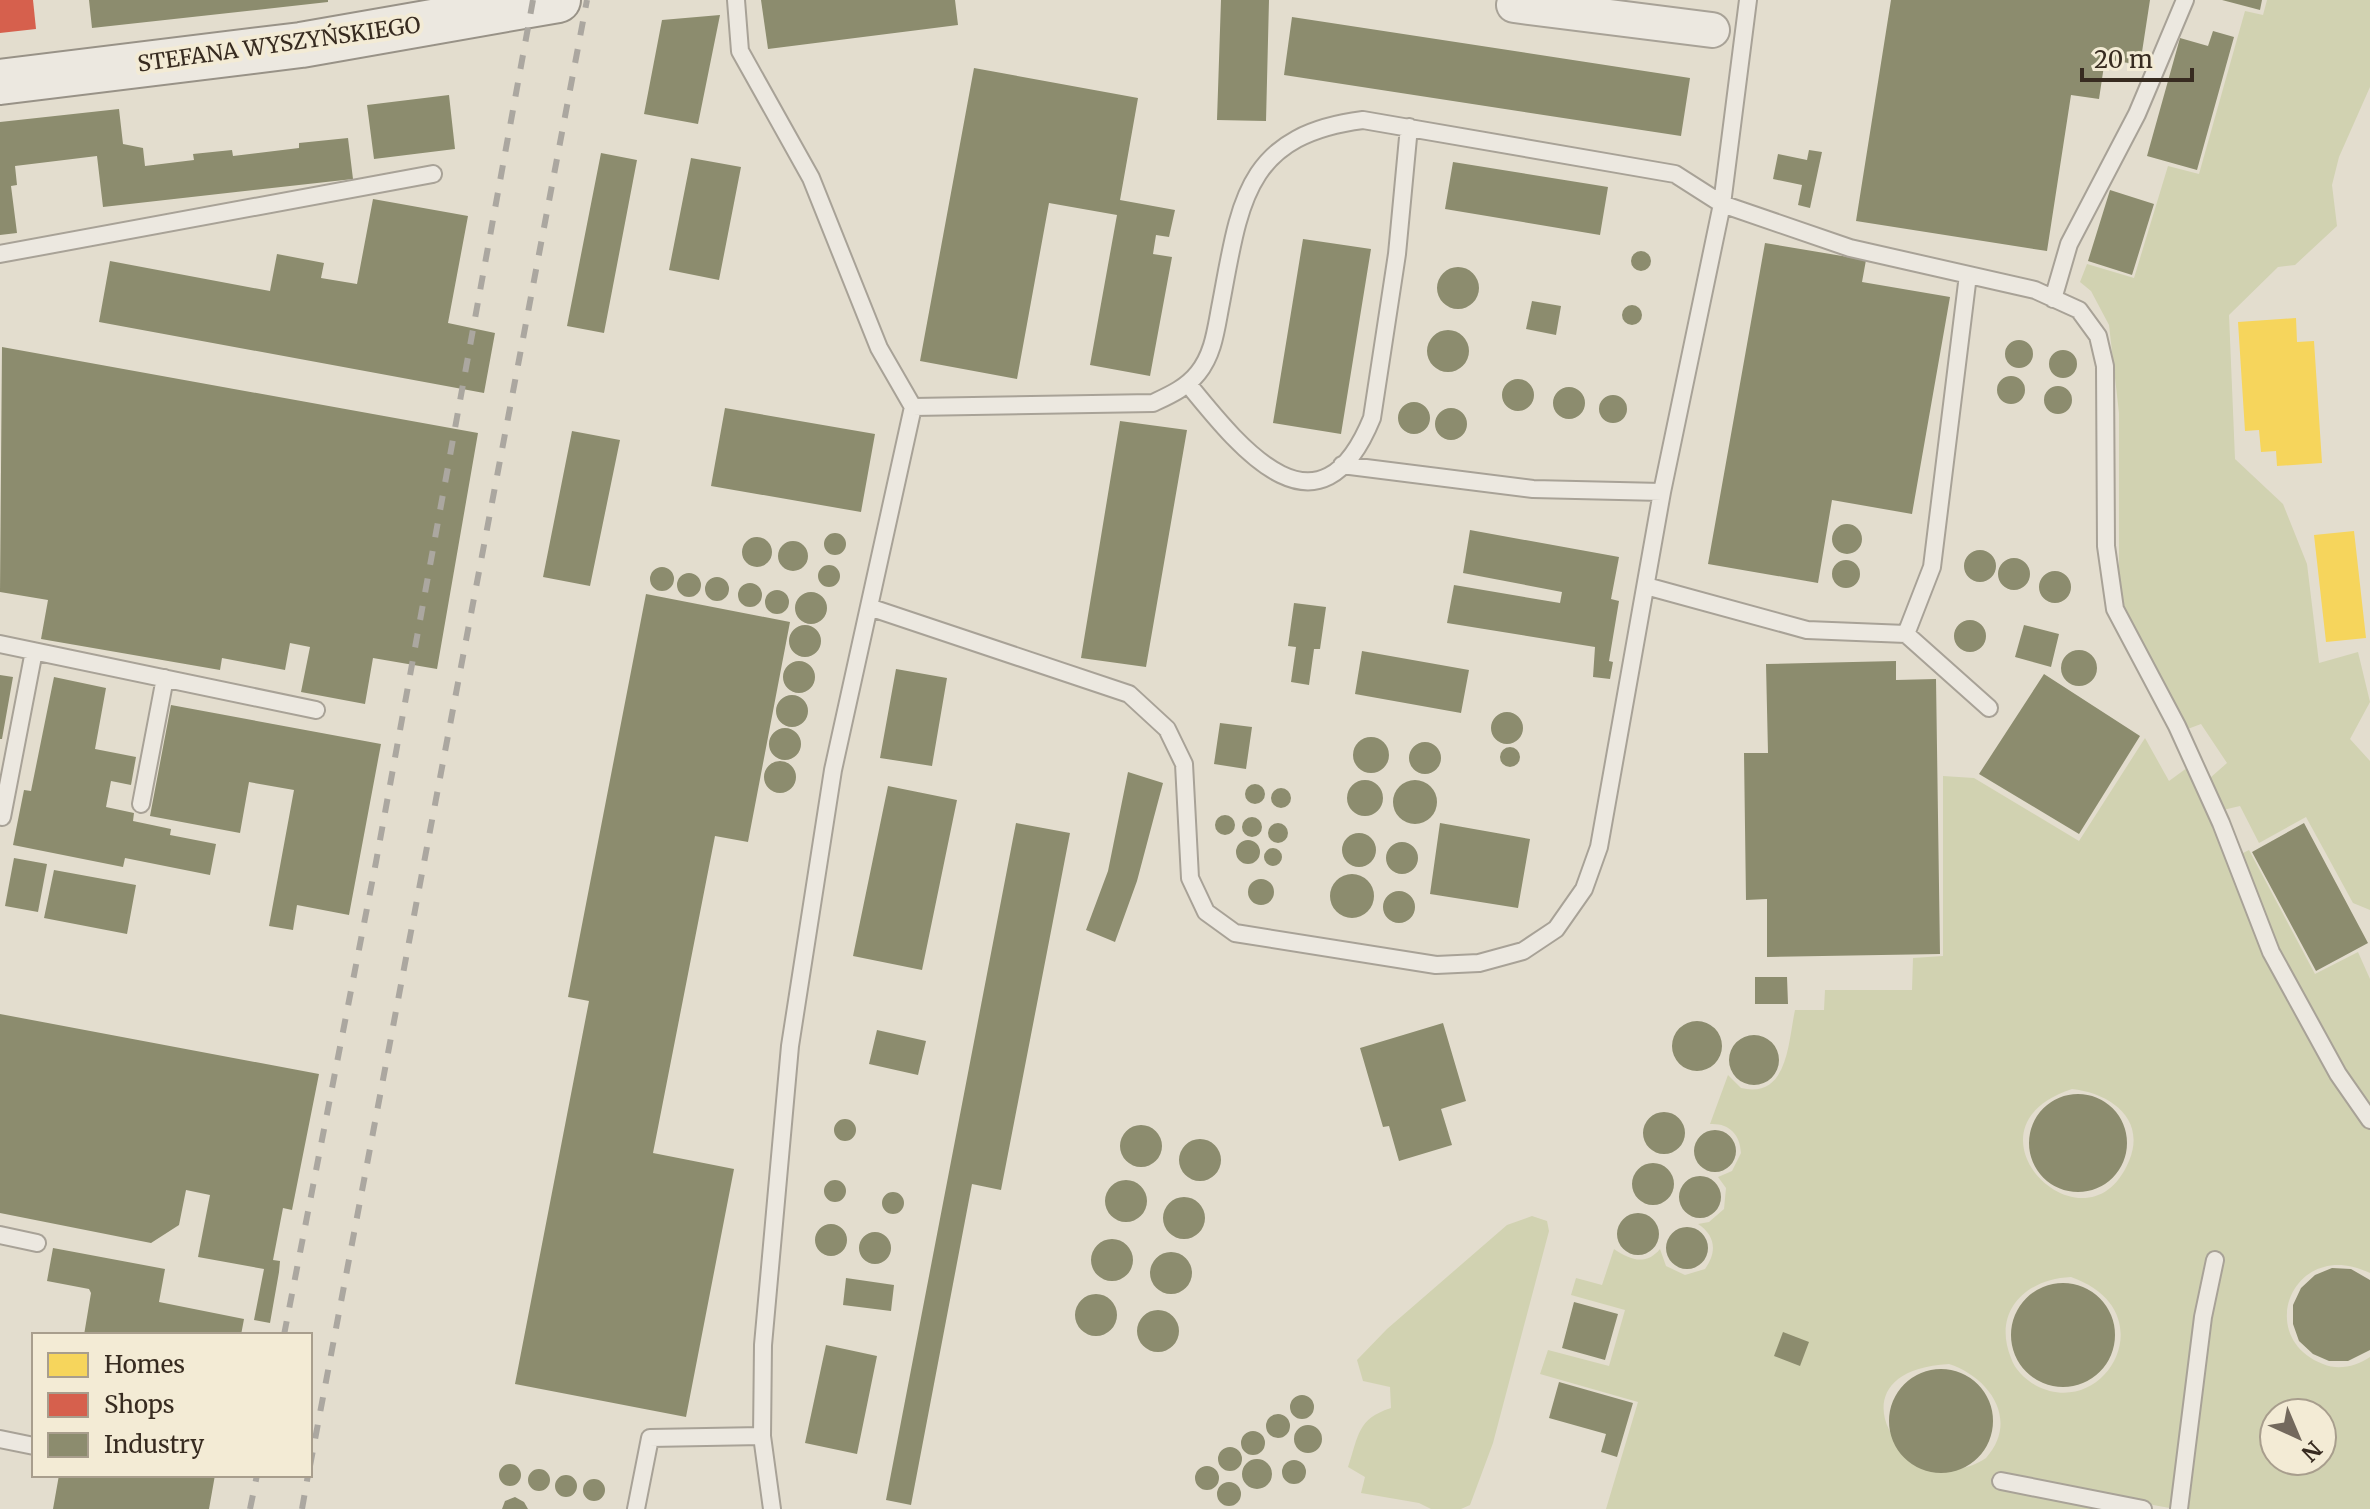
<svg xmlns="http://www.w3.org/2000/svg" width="2370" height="1509" viewBox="0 0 2370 1509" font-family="Merriweather,serif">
<rect width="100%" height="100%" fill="#e3ddce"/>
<path fill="#d1d2b1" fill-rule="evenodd" d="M2267,0h103v87l-31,70 -7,28 5,41 -42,39 -17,2 -49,48 6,144 48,45 24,60 12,99 39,-11 12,50 -20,37 20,22v149l-17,-7 -47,-86 -47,26 -19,-37 -17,4 -13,-32 17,-15 -26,-39 -16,6 -66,-130v-187l-10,-88 -18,-34 -11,-9 7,-18 47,14 34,-112 31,8 46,-163 18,4z
M2145,738l24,43 22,-16 142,312 37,52v144c-75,-37 -118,63 -47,91 16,7 33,2 47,-7v152h-188l38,-251 -10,-5 -12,63 -23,193 -174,-32 126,32h-521l32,-107 -98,-28 8,-24 61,16 16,-56 -54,-15 5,-17 26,7 12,-36c16,11 32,17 46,0l6,17 19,9 20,-6c12,-17 11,-33 -7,-45l11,-2 15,-13 2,-21 -8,-11 14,-6 9,-18c-1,-19 -12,-30 -31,-29l18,-49 13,13c47,11 47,-45 54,-78h29l1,-20h87l1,-32 30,-2v-180l31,2 105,63zM2072,1089c37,4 75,29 57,72 -42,101 -178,-32 -57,-72zM2071,1277c97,34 34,146 -36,108 -10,-6 -20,-15 -24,-27 -19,-47 15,-79 60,-81zM1949,1364c40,13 71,56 37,94 -74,51 -168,-87 -37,-94zM2274,1413h48v48h-48z
M2249,850l66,124 43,-22 12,27v136l-96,-164 -37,-95z
M1532,1216l15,5 2,10 -56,212 -23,62 -9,4h-30l-12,-6 -58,-10 4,-16 -17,-10c11,-32 9,-48 43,-59l-1,-21 -27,-6 -6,-21 30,-31 120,-104z"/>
<path fill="#f6d55c" d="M2296,318l1,24 17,-1 8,122 -45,3 -1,-15 -15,1 -2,-22 -14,1 -7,-109z
M2354,531l12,107 -40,4 -12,-107z"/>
<path fill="#d6604d" d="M0,0h33l3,29 -36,4z"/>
<path fill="#8c8c6e" d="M89,0h239v2l-236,26z
M761,0h194l3,25 -190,24z
M1221,0h48l-3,121 -49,-1z
M1891,0h259l-10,65 -35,-6 -6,40 -28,-4 -24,156 -191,-30z
M2222,0h40l-2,10z
M720,15l-22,109 -54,-10 18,-94z
M1292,17l398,61 -9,58 -397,-61z
M2213,31l21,6 -37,133 -50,-14 33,-118 28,8z
M974,68l164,30 -18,102 55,10 -6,27 -13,-2 -3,19 19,3 -22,119 -60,-11 27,-150 -68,-12 -32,176 -97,-18z
M449,95l6,54 -81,10 -7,-54z
M119,109l4,35 20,4 2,18 49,-6 -1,-6 39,-4 1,6 66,-8v-5l49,-5 5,41 -250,28 -6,-51 -82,10 2,19 -6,1 6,47 -17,2v-113z
M1809,150l13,2 -12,56 -12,-3 4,-20 -29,-6 5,-25 29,6z
M601,153l36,7 -33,173 -37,-7z
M691,158l50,9 -22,113 -50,-10z
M1453,162l155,25 -8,48 -155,-26z
M2110,190l44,14 -22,71 -44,-14z
M373,199l95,17 -20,107 47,10 -11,60 -385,-71 11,-61 160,30 7,-37 47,9 -3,15 36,6z
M1303,239l68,10 -30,185 -68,-11z
M1765,243l101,17 -4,22 88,15 -38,217 -80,-14 -14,83 -110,-19z
M1631 261a10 10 0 1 1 20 0a10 10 0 1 1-20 0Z
M1437 288a21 21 0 1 1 42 0a21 21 0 1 1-42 0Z
M1532,301l29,5 -5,29 -30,-6z
M1622 315a10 10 0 1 1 20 0a10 10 0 1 1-20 0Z
M1427 351a21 21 0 1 1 42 0a21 21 0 1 1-42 0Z
M2005 354a14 14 0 1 1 28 0a14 14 0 1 1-28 0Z
M2,347l476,86 -41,236 -64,-11 -8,46 -64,-12 9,-45 -20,-4 -5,27 -63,-12 -2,12 -179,-31 7,-39 -48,-8z
M2049 364a14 14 0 1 1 28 0a14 14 0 1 1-28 0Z
M1997 390a14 14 0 1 1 28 0a14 14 0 1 1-28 0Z
M1502 395a16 16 0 1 1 32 0a16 16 0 1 1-32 0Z
M2044 400a14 14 0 1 1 28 0a14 14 0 1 1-28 0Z
M1553 403a16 16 0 1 1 32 0a16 16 0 1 1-32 0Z
M1599 409a14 14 0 1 1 28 0a14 14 0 1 1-28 0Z
M1398 418a16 16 0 1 1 32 0a16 16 0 1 1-32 0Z
M725,408l150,26 -14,78 -150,-26z
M1435 424a16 16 0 1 1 32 0a16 16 0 1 1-32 0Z
M1120,421l67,9 -41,237 -65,-9z
M572,431l48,9 -30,146 -47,-9z
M1832 539a15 15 0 1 1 30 0a15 15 0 1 1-30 0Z
M1470,530l149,27 -8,42 8,2 -10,60 4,1 -3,17 -17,-2 2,-30 -148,-24 7,-38 106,18 2,-11 -99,-19z
M824 544a11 11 0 1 1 22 0a11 11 0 1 1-22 0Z
M742 552a15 15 0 1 1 30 0a15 15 0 1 1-30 0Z
M778 556a15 15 0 1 1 30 0a15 15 0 1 1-30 0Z
M1964 566a16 16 0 1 1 32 0a16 16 0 1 1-32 0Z
M1998 574a16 16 0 1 1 32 0a16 16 0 1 1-32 0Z
M1832 574a14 14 0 1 1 28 0a14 14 0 1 1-28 0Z
M818 576a11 11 0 1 1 22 0a11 11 0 1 1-22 0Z
M650 579a12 12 0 1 1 24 0a12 12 0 1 1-24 0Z
M2039 587a16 16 0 1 1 32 0a16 16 0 1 1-32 0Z
M677 585a12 12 0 1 1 24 0a12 12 0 1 1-24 0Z
M705 589a12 12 0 1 1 24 0a12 12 0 1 1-24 0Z
M738 595a12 12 0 1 1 24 0a12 12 0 1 1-24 0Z
M765 602a12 12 0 1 1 24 0a12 12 0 1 1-24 0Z
M795 608a16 16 0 1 1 32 0a16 16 0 1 1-32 0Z
M646,594l144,28 -42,220 -33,-6 -62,317 81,16 -48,248 -171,-33 74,-383 -21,-4z
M1294,603l32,4 -6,42h-6l-5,36 -18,-3 5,-35 -8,-1z
M1954 636a16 16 0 1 1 32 0a16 16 0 1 1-32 0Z
M2024,625l35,9 -8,33 -36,-10z
M789 641a16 16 0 1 1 32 0a16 16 0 1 1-32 0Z
M2061 668a18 18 0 1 1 36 0a18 18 0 1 1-36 0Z
M1362,651l107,19 -8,43 -106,-19z
M1896,661v19l40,-1 4,275 -173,3v-58l-21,1 -2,-147h24l-2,-89z
M783 677a16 16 0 1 1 32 0a16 16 0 1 1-32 0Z
M896,669l51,9 -15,88 -52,-8z
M2044,674l96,62 -61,98 -100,-60z
M0,675l13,2 -11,62h-2z
M54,677l52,11 -11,61 41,8 -5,28 -20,-4 -5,26 28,6 -1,8 38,8 -1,6 46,9 -6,31 -85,-17 -2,9 -110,-22 11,-55 7,1z
M776 711a16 16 0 1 1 32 0a16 16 0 1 1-32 0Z
M171,705l210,39 -32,171 -52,-10 -4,25 -24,-4 25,-136 -45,-8 -9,51 -90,-17z
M1491 728a16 16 0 1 1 32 0a16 16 0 1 1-32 0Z
M1220,723l32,4 -6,42 -32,-5z
M769 744a16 16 0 1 1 32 0a16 16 0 1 1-32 0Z
M1353 755a18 18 0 1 1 36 0a18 18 0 1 1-36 0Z
M1409 758a16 16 0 1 1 32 0a16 16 0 1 1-32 0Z
M1500 757a10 10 0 1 1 20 0a10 10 0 1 1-20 0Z
M764 777a16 16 0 1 1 32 0a16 16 0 1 1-32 0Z
M1128,772l35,11 -26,98 -22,61 -29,-12 22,-59z
M1347 798a18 18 0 1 1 36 0a18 18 0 1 1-36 0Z
M1393 802a22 22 0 1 1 44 0a22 22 0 1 1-44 0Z
M1245 794a10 10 0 1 1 20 0a10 10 0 1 1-20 0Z
M888,786l69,14 -35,170 -69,-14z
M1271 798a10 10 0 1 1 20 0a10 10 0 1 1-20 0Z
M1215 825a10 10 0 1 1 20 0a10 10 0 1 1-20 0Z
M1242 827a10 10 0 1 1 20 0a10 10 0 1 1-20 0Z
M1268 833a10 10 0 1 1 20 0a10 10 0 1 1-20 0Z
M1016,823l54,10 -69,357 -29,-6 -61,321 -25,-5z
M1440,823l90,16 -12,69 -88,-14z
M2304,823l64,120 -52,28 -64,-119z
M1342 850a17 17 0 1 1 34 0a17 17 0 1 1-34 0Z
M1236 852a12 12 0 1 1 24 0a12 12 0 1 1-24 0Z
M1386 858a16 16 0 1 1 32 0a16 16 0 1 1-32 0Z
M1264 857a9 9 0 1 1 18 0a9 9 0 1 1-18 0Z
M14,858l33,6 -9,48 -33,-6z
M54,870l82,15 -9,49 -83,-16z
M1330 896a22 22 0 1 1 44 0a22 22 0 1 1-44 0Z
M1248 892a13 13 0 1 1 26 0a13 13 0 1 1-26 0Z
M1383 907a16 16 0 1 1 32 0a16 16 0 1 1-32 0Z
M1755,977h32l1,27h-33z
M0,1014l319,60 -27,136 -9,-2 -10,52 7,1 -1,11 -9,51 -16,-3 10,-51 -66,-12 12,-62 -24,-5 -7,35 -28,18 -151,-30z
M1672 1046a25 25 0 1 1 50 0a25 25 0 1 1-50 0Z
M1443,1023l23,78 -25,8 11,36 -53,16 -10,-35 -6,1 -23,-79z
M877,1030l49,11 -8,34 -49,-11z
M1729 1060a25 25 0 1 1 50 0a25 25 0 1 1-50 0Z
M2029 1143a49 49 0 1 1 98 0a49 49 0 1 1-98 0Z
M1643 1133a21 21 0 1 1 42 0a21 21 0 1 1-42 0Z
M834 1130a11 11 0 1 1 22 0a11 11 0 1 1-22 0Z
M1120 1146a21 21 0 1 1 42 0a21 21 0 1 1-42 0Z
M1694 1151a21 21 0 1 1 42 0a21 21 0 1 1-42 0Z
M1179 1160a21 21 0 1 1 42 0a21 21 0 1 1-42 0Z
M1632 1184a21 21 0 1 1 42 0a21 21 0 1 1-42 0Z
M1679 1197a21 21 0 1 1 42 0a21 21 0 1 1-42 0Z
M824 1191a11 11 0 1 1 22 0a11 11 0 1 1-22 0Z
M1105 1201a21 21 0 1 1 42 0a21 21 0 1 1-42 0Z
M882 1203a11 11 0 1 1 22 0a11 11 0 1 1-22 0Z
M1163 1218a21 21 0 1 1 42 0a21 21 0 1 1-42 0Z
M1617 1234a21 21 0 1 1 42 0a21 21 0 1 1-42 0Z
M815 1240a16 16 0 1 1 32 0a16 16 0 1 1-32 0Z
M1666 1248a21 21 0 1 1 42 0a21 21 0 1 1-42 0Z
M859 1248a16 16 0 1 1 32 0a16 16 0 1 1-32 0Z
M1091 1260a21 21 0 1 1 42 0a21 21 0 1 1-42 0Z
M53,1248l112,21 -6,33 85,17 -3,16h-157l7,-42 -2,-4 -42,-8z
M1150 1273a21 21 0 1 1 42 0a21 21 0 1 1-42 0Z
M2332,1268l19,1 19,11v70l-22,11h-19l-16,-7 -14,-13 -6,-17v-19l8,-17 14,-13z
M846,1278l48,7 -3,26 -48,-6z
M2011 1335a52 52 0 1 1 104 0a52 52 0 1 1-104 0Z
M1075 1315a21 21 0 1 1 42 0a21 21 0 1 1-42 0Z
M1574,1302l44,12 -13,46 -43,-12z
M1137 1331a21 21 0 1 1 42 0a21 21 0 1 1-42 0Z
M1783,1332l26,10 -9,24 -26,-10z
M826,1345l51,11 -20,98 -52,-11z
M1889 1421a52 52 0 1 1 104 0a52 52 0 1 1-104 0Z
M1559,1382l74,21 -16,54 -16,-5 5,-18 -57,-16z
M1290 1407a12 12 0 1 1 24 0a12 12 0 1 1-24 0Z
M1266 1426a12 12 0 1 1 24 0a12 12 0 1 1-24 0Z
M1294 1439a14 14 0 1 1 28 0a14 14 0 1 1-28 0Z
M1241 1443a12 12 0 1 1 24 0a12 12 0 1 1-24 0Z
M1218 1459a12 12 0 1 1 24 0a12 12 0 1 1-24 0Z
M1242 1474a15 15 0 1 1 30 0a15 15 0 1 1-30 0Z
M1282 1472a12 12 0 1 1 24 0a12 12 0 1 1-24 0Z
M499 1475a11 11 0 1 1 22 0a11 11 0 1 1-22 0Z
M1195 1478a12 12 0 1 1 24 0a12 12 0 1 1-24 0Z
M528 1480a11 11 0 1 1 22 0a11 11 0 1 1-22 0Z
M555 1486a11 11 0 1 1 22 0a11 11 0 1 1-22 0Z
M59,1475h156l-6,34h-156z
M583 1490a11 11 0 1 1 22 0a11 11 0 1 1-22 0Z
M1217 1494a12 12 0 1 1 24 0a12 12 0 1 1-24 0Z
M515,1497l9,5 4,7h-26l3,-8z"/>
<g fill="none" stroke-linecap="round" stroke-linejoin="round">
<g stroke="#a8a297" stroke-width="20">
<path id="lane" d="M736,0l4,51 71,127 68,170 34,59 240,-4c17,-8 33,-15 45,-30 16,-20 18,-45 23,-70 19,-101 24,-168 142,-183l312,54 47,30 128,44 185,42 44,20 19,26 7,30 1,180 9,63 62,117 44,97 50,129 67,122 32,46
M0,254l433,-80
M2053,299l16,-55 68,-130 48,-114
M1188,384c52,64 131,164 184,34l25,-164 12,-127
M1342,465l191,24 129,3
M1646,586l161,44 99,4 83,74
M869,607l260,87 38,35 17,35 6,114 16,34 29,21 201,32 43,-2 44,-12 33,-22 28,-40 15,-42 63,-355 60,-288 26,-204
M1906,634l26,-67 36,-292
M0,644l316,66
M141,804l24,-126
M2,817l32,-166
M0,1235l37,8
M0,1439l34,7
M2001,1481l142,28
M636,1509l14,-71 112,-2
M772,1509l-10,-73 1,-91 27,-299 43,-276 80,-363
M2179,1509l24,-192 12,-57"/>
</g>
<g stroke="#a8a297" stroke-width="38">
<path id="street" d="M1514,5l198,25"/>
</g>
<g stroke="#989287" stroke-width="48">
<path id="secondary" d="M0,82l301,-37 257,-45"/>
</g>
<use href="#lane" stroke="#ece8e0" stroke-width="16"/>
<use href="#street" stroke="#ece8e0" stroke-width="34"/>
<use href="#secondary" stroke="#ece8e0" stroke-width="44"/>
<path stroke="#aba7a0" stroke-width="6" stroke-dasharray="14 14" stroke-linecap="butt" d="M284,1335l92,-473 157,-862
M310,1466l277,-1466
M250,1509l7,-34
M302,1509l6,-34"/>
</g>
<g text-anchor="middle" stroke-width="8" stroke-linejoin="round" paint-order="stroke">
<g font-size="22" fill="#372b20" stroke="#f3ebd5">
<text transform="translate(279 44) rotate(-8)" y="8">STEFANA WYSZYŃSKIEGO</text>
</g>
</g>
<rect x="32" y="1333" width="280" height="144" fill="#f3ebd5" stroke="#a89e8d" stroke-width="2"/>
<rect x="48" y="1353" width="40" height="24" fill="#f6d55c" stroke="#a89e8d" stroke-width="2"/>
<text x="104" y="1373" font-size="24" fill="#372b20">Homes</text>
<rect x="48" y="1393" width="40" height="24" fill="#d6604d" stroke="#a89e8d" stroke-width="2"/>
<text x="104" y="1413" font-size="24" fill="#372b20">Shops</text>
<rect x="48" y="1433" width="40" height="24" fill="#8c8c6e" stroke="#a89e8d" stroke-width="2"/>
<text x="104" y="1453" font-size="24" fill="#372b20">Industry</text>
<g transform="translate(2298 1437) rotate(136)"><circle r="38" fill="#f3ebd5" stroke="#a89e8d" stroke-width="2"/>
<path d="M0-6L14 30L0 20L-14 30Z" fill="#73695d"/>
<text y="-12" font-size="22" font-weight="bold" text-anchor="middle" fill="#372b20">N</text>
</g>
<path d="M2082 68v12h110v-12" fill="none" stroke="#372b20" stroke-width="4"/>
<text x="2094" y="68" font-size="24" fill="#372b20" stroke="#f3ebd5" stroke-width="6" paint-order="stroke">20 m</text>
</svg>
